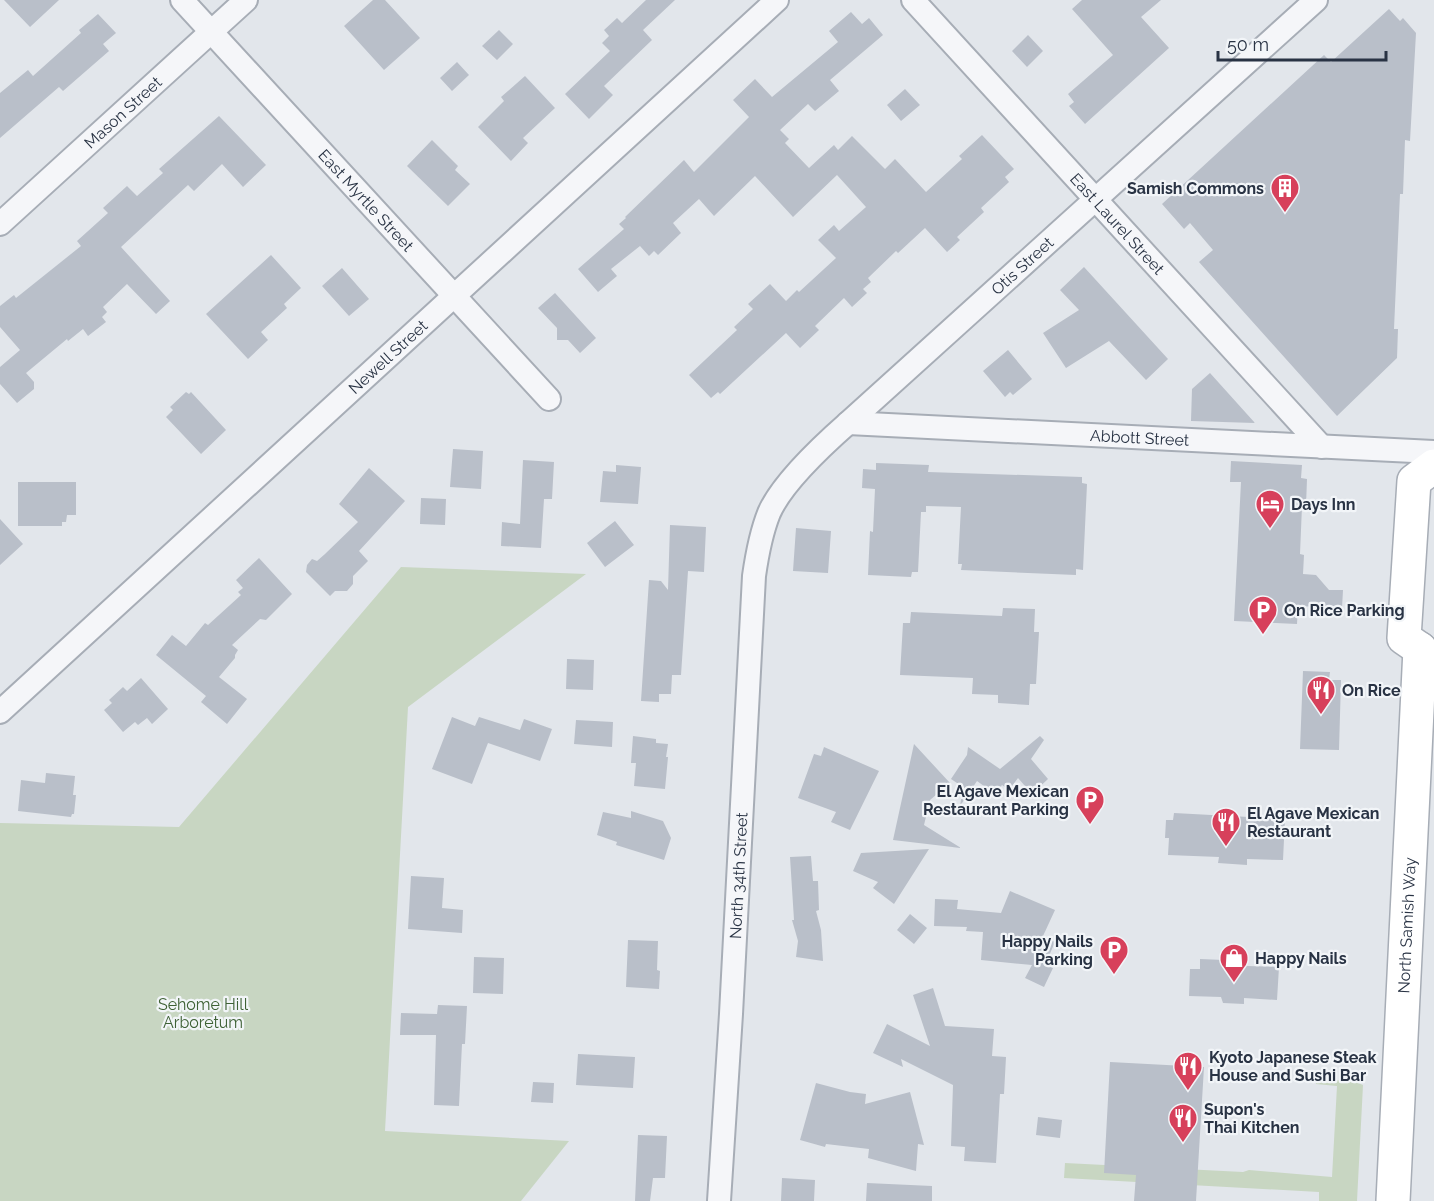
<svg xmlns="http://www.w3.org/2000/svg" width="1434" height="1201" viewBox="0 0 1434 1201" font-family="Raleway,sans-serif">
<rect width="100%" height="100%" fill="#e2e6eb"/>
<path fill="#c8d6c2" d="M401,567l185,7 -178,133 -23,424 184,10 -48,60h-521v-378l179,4z
M1319,1079l34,2 10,4 -6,116h-38v-9l-255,-14 1,-15 178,9 6,-2 83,7 5,-91 -21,-2v-4z"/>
<path fill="#b9bfc9" d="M4,0h55l-29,27z
M373,0h12l35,38 -36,32 -40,-44z
M646,0h29l-32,30 9,10 -48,46 9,9 -24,24 -24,-25 45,-43 -8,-8 7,-7 -5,-6 13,-12 5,5z
M1082,0h79l-20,17 28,31 -84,76 -16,-18 5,-4 -6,-8 45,-39 -41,-46z
M1389,9l11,12 3,-3 13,15 -6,108 -5,-1 -2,54h-3l-6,135h4l-1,29 -60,58 -138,-154 14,-12 -23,-27 -6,6 -22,-25 162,-149 7,7z
M851,12l11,12 7,-6 14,17 -53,45 9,11 -24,20 -7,-7 -28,26 9,9 -4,4 24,25 25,-23 4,5 14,-14 33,33 10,-10 31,33 36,-33 -3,-3 23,-21 32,34 -9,8 4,5 -28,26 3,4 -27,25 3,3 -13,12 -22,-24 -27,25 -2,-2 -28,27 3,4 -8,7 4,4 -15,14 -8,-9 -29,28 4,4 -19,18 -14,-15 -66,61 -2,-2 -7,6 -22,-23 48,-45 -3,-3 19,-18 -5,-5 22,-20 16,17 11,-11 2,2 37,-34 -18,-18 16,-15 5,6 27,-24 -29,-32 -44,42 -38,-41 -41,40 -15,-17 -26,24 8,10 -23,22 -4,-4 -5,5 -9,-10 -29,23 6,7 -19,16 -20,-23 46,-40 -5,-5 7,-6 -1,-1 59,-57 10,12 55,-55 -16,-17 22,-21 17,18 66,-55 -9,-11z
M98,14l18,19 -13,11 6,7 -46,40 -4,-4 -59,51v-45l28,-23 5,6 48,-43 -2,-3z
M499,30l14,14 -16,16 -15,-14z
M1028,35l15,16 -16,16 -15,-16z
M457,62l12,13 -17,16 -12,-13z
M525,76l30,32 -32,30 5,5 -17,18 -33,-34 26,-26 -3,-4z
M905,89l15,16 -19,16 -14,-16z
M219,116l47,49 -23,22 -21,-23 -28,27 -6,-6 -67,62 49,54 -14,13 -29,-30 -24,23 4,5 -5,5 4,5 -18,14 -5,-7 -15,12 -1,-2 -41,34 8,9v7l-17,14 -17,-19v-17l20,-17 -20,-23v-21l14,-11 2,3 65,-52 -4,-5 31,-28 -5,-5 24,-22 10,10 26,-23 -4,-4z
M432,140l26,26 -3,4 15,14 -22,22 -41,-40z
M271,255l30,33 -17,16 3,4 -26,24 7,8 -20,19 -42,-45z
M1084,267l84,92 -22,21 -37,-39 -43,27 -23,-35 36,-23 -19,-20z
M342,268l27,31 -20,17 -27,-30z
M555,293l41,45 -16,15 -12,-13h-11v-12l-19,-20z
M1008,350l24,29 -19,16 -3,-3 -5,5 -22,-26z
M1210,373l45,50 -64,-2 1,-32z
M186,392l3,2 2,-2 35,38 -25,24 -35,-37 7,-7 -3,-3z
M453,449l30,2 -2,38 -31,-2z
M523,460l31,2 -2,37h-8l-3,49 -40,-2 1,-24 18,2z
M1231,461l71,4 -1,13 6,1 -1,27h-4l-2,48 4,1 -1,19 13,1 13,15h14l-1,18 -44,-2 -1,18 -63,-3 7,-139h-11z
M876,463l53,2 -1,7 154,5v6l5,1 -4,86 -7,-1v6l-115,-5 1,-6h-4l3,-57 -35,-1v6h-5l-3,60h-6l-1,5 -43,-2 2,-44 3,1 2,-43 -13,-1 1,-19 13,1z
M616,465l25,2 -3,37 -38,-2 3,-31 13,1z
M369,468l36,33 -46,50 9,10 -15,15v8l-6,7h-12l-5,5 -24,-24 1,-7 5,-6 5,2 8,-7 33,-32 -19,-18z
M18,482h58v33h-9l-1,7h-4v4h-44z
M421,498l25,1 -1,26 -25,-1z
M0,519l23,25 -23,21z
M615,521l19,24 -29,22 -18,-24z
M670,525l36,2 -2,45 -16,-1 -7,104h-9l-1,19h-12v8l-18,-1 8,-121 12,1 7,9z
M796,528l35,3 -3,42 -35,-2z
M259,558l33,36 -26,26 -6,-1 -28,26 6,5 -3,5v3l-16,19 28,22 -20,25 -26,-22 5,-6 -50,-41 16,-20 14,11 19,-23 3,2 33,-30 -3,-3 5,-4 -7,-8z
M1003,608l32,1 -1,23h5l-3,52h-6l-1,21 -31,-2v-8l-26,-1 1,-16 -73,-3 3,-52h7l1,-11 91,4z
M567,659l27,1 -1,30 -27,-1z
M1303,671l27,1 -1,8h12l-2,70 -39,-1z
M141,678l27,31 -16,15 -5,-6 -9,7 -3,-3 -12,10 -19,-22 8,-7 -3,-3 14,-13 4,4z
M452,717l23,9 4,-9 41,13 4,-11 28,10 -12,32 -52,-18 -16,41 -40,-15z
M576,720l37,2 -1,25 -38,-3z
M633,736l23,3v4l12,1 -2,13h2l-3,32 -31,-3 2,-23h-5z
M1040,736l4,4 -13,19 17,20 -16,15 -14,-16 -9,12 -7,-5 -7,9 -18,-13 -17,25 3,-19 -12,-8 16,-24 1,-8 32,22z
M914,744l36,39 -20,17 -6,25 37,23 -68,-8z
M824,747l55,24 -29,59 -19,-8 5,-10 -38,-14 16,-44 7,2z
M46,773l29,3 -2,19h3l-2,19h-2l-1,3 -53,-6 3,-31 24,3z
M631,811l32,10 8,17 -7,22 -48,-15 1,-3 -20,-7 6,-23 28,6z
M1174,813l111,6 -2,41 -36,-1v6l-29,-2 1,-6 -51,-2 1,-17h-4l1,-18h7z
M929,849l-35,55 -21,-16 5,-6 -25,-11 8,-18z
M811,856l2,25h5l1,29 -3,1 5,19 2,31 -27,-4 2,-16 -6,-21h2l-4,-63z
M411,876l33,2 -2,30 21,2 -1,23 -54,-4z
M1010,891l45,19 -12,26 12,6 -10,23 8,3 -9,19 -19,-9 7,-13 -51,-5 2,-28 -17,-1 1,-4 -33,-1 1,-27 23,1 -1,9 44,4z
M910,914l17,14 -13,16 -17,-14z
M628,940l30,1 -1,29 3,1 -1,18 -33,-2z
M474,957l30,1 -1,36 -30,-1z
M1200,959l47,2v5l32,1 -2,33 -33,-2v6l-21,-1 -2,-6 -32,-1 1,-27h10z
M933,988l12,38 49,3 -2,27 14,1 -2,37h-4l-4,69 -32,-2 1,-14 -14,-1 2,-61 -52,-26 2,8 -30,-14 14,-29 43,22 -17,-51z
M438,1005l29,1 -2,38h-3l-3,62 -25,-1 2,-70h-36l1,-22 36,1z
M578,1054l57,3 -2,31 -57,-3z
M1110,1062l94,5 -8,134h-62l2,-26 -32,-2z
M533,1082l21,1 -1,20 -22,-1z
M816,1083l34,9 16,2 -1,10 45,-12 14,53 -6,-1 -2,27 -48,-13 1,-9 -43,-5 -1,3 -25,-7z
M1038,1117l24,3 -2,18 -24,-3z
M638,1135l29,1 -2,42h-12l-3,23h-15z
M782,1178l33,2 -1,21h-33z
M867,1183l65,3v15h-66z"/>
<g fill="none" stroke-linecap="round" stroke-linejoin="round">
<g stroke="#a7adb6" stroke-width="26">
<g id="street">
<path id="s1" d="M182,0l367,399"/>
<path id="s2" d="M913,0l409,447"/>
<path id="s3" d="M0,224l246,-224"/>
<path id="s4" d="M848,423l586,29"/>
<path id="s5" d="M0,712l777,-712"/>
<path id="s6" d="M719,1201l12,-187 23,-438c3,-21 7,-43 15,-63 13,-30 54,-68 79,-90l468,-423"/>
</g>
</g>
<g stroke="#a7adb6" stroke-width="36">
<g id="secondary">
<path d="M1420,649l-16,-11 10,-157 20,-15"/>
<path id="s7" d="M1393,1201l27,-552"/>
</g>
</g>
<use href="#street" stroke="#f5f6f9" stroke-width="22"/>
<use href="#secondary" stroke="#fff" stroke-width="33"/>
</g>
<defs>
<g id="building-pin" transform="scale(1.5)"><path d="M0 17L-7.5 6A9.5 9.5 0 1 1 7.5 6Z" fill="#d7405b" stroke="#f2f5f8"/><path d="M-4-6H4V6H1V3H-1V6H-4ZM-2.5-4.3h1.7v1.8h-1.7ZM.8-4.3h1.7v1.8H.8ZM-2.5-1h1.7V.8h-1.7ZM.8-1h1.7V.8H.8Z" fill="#fff"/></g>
<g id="hotel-pin" transform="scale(1.5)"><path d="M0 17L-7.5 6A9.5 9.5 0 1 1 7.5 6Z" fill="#d7405b" stroke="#f2f5f8"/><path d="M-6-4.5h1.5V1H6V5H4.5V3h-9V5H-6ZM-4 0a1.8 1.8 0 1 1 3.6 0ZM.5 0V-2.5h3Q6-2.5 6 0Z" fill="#fff"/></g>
<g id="parking-pin" transform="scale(1.5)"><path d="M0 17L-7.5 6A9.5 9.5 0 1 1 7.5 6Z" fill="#d7405b" stroke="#f2f5f8"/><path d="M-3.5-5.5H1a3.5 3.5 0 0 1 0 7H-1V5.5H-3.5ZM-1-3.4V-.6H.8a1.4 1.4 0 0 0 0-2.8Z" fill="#fff"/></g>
<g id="restaurant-pin" transform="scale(1.5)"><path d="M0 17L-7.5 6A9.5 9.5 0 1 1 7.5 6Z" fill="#d7405b" stroke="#f2f5f8"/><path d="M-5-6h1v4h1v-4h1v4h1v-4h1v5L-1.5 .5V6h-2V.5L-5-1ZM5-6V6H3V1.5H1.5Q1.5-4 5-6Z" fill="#fff"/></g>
<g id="shop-pin" transform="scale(1.5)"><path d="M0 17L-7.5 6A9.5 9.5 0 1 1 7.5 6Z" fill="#d7405b" stroke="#f2f5f8"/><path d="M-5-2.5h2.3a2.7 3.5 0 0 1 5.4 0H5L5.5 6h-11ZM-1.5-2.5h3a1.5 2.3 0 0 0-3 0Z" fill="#fff"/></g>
</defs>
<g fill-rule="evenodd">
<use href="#building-pin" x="1285" y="188"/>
<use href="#hotel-pin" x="1270" y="504"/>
<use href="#parking-pin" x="1263" y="610"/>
<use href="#restaurant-pin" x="1321" y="690"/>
<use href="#parking-pin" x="1090" y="800"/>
<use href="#restaurant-pin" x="1226" y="822"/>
<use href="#parking-pin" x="1114" y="950"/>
<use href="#shop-pin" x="1234" y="958"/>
<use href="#restaurant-pin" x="1188" y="1066"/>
<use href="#restaurant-pin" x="1183" y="1118"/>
</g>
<g text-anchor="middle" stroke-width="4.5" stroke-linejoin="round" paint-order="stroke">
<g font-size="16" fill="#293344" stroke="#f2f5f8">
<text dy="6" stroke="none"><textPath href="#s3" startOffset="166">Mason Street</textPath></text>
<text dy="6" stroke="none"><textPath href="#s1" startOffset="272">East Myrtle Street</textPath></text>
<text dy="6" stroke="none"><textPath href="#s2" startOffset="303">East Laurel Street</textPath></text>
<text dy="6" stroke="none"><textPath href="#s6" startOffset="1046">Otis Street</textPath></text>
<text dy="6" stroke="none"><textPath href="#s5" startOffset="526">Newell Street</textPath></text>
<text dy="6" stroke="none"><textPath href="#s4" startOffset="292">Abbott Street</textPath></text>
<text dy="6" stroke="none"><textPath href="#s6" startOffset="326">North 34th Street</textPath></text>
<text dy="6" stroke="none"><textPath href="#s7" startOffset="276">North Samish Way</textPath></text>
</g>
<g font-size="16" font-weight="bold" fill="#293344" stroke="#f2f5f8" text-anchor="start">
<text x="1264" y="194" text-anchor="end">Samish Commons</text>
<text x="1291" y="510">Days Inn</text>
<text x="1284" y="616">On Rice Parking</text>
<text x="1342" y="696">On Rice</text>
<text x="1069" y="797" text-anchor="end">El Agave Mexican<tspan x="1069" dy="18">Restaurant Parking</tspan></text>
<text x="1247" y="819">El Agave Mexican<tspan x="1247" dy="18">Restaurant</tspan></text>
<text x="1093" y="947" text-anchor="end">Happy Nails<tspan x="1093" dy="18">Parking</tspan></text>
<text x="1255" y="964">Happy Nails</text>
<text x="1209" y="1063">Kyoto Japanese Steak<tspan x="1209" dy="18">House and Sushi Bar</tspan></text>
<text x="1204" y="1115">Supon's<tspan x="1204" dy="18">Thai Kitchen</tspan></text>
</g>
<g font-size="16" fill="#3e6135" stroke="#f2f5f8">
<text x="203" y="1010">Sehome Hill<tspan x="203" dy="18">Arboretum</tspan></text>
</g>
</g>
<path d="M1218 51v9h168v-9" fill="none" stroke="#293344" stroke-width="3"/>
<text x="1227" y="51" font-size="18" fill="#293344" stroke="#f2f5f8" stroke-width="4.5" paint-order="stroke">50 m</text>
</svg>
